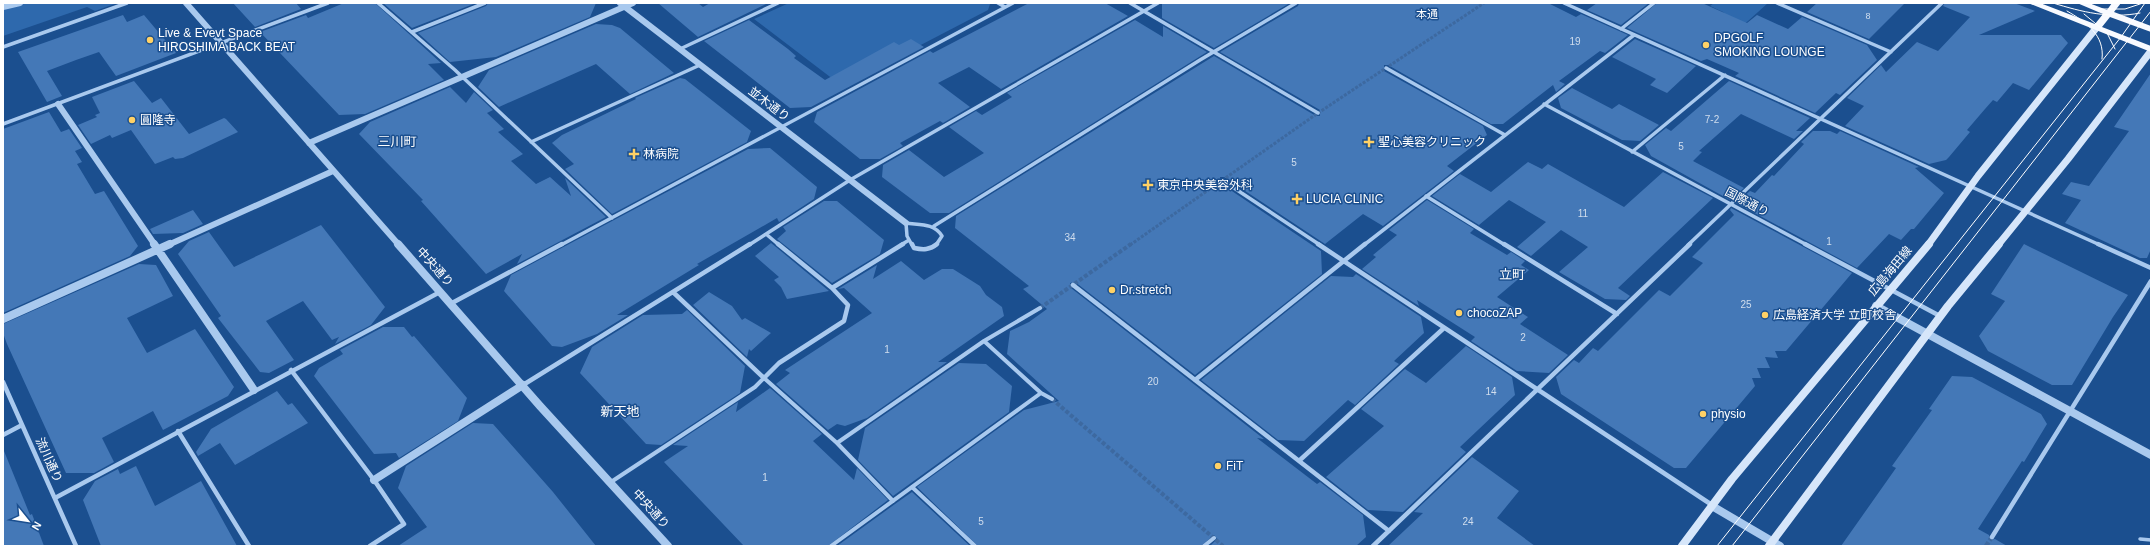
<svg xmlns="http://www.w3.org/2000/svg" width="2154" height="549" viewBox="0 0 2154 549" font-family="Arial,'Noto Sans JP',sans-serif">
<rect width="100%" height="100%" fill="#1b4f8f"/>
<path fill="#2e69ad" d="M3,3h114l-22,8 -8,-4 -84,29z
M789,3h199l2,1 -2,6 -146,76 -88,-67z
M1714,3h54l-30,27 -15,-18 -13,-6z"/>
<path fill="#4478b7" d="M233,3h63l5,6 -46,18z
M344,3h31l66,60 -13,1 16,16 -79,34 -26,1 -79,-83 46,-17 2,3z
M383,3h93l-64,25z
M488,3h108l-6,14 -94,40 -46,5 -32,-29 68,-27z
M658,3h40l5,4 7,-4h58l-70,34z
M1029,3h76l23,13 -127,73 -32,-22 -31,16 32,24 -27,16 -3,-2 -40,22 3,3 -23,13h-20l-46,-37 3,-10 113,-61 3,2z
M1162,3h128l-76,45 -52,-30z
M1299,3h249l28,14 5,-3 47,21 -23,18 -5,-2 -41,30 6,3 -9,8 -3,-7 -50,39h-12l-103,-59h-4v6l99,55 4,9 -40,31 7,5 -71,55 -20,-12 -38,30 -101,-67h-4v6l101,68 1,23 -127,101 -120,-93 -5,1 1,5 193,151 -7,-1 60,46 3,-2 43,33 3,22 -10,9h-146l7,-7 -3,-4 -13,11h-223l-61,-59 107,-77 35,-9 -52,-47 3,-23 19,-9 18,-13 -24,-20 6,-3 -74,-58 1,-12 258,-160 102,60h4v-6l-100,-58 78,-46z
M1597,3h52l-28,22 -34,-15z
M1657,3h45l45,20 10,-8 31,14 14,-12 65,28 10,15 -37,35 -4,-2 -21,20 -80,-37 4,-3 -32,-14 -6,2 -74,-33z
M1817,3h88l-36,36 -62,-27z
M1945,3h69l21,8 -56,24h82l7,8 -39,47 -16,-7 -16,19 -4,-2 -8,9 -18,21 3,2 -21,25 -3,3 -17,4 -84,-38 19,-20 -17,-8 34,-33 5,7 31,-30 21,9 32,-34 -27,-11z
M123,15l4,7 17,-7 32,38 -60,23 -17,-24 -23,8 -29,11 15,25 -15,6 -29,-50z
M749,20l39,29 8,7 -2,2 31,22 69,-38 5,3 12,-6 13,8 -113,60 -21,1 -86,-67z
M1135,20l28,17v-11l44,26 -258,161h-19l-48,-36 1,-12 26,-15 35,27 40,-24 -35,-26 27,-16 6,4 30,-18 -5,-4z
M596,24l16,1 8,3 54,45 -44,21 -34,-30 -97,43 -21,-20 11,-17z
M1635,39l61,27 -29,27 -17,-8 6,-6 -44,-22z
M2151,73v176l-4,9h-7l-75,-35 16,-23 -19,-6 9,-12 18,4 13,-18 27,-37 -15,-4z
M680,78l5,1 66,52 -4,11 -135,72 -47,-45 9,-5 -22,-21 10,-8 74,-36 -1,-1z
M134,81l18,22 9,-5 28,36 35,-16 2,1 12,13 -55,26 -8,1 -2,-2 -18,7 -24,-34 -19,8 -2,-3 -19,9 -13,-19 19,-8 -2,-2 5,-2 -8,-16z
M1729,81l81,37 -14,13h7l-9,8 -53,-25 -42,37 3,1 -9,9 51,27 -14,12 -79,-44 -6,-11 21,-17 5,3z
M450,87l16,16 8,-11 19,18 -6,3 17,16 -6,3 25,22 -12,7 25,23 14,-7 21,19 -6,-18 41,39 -89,47 5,-10 -36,20 -65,-73 2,-1 -64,-66 11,-12z
M1572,88l40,21 7,-5 40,21 -19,16 -18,-1 -61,-32 -3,-10z
M49,112l12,20 8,-3 13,19 -7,3 7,11 -5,2 18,30 9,-3 34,55 -8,10 -127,57v-184z
M1813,131h17l7,3 3,-3 79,36 -4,1 29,25 -30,36h-3l-10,11 -12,-6 -32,34 -121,-65 14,-12 5,2 17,-18 2,1 30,-32 -3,-2z
M770,148l47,39 -3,12 -35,23 -2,-4 -80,46 2,1 -82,50h11l-31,19 -35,13 -10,-1 -48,-55 7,-16 103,-55 134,-71z
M1528,162l14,7 6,-5 76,43 39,-35 50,26 -95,90 12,8 -4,4 -21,-1 -46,-27 29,-25 -27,-17 -30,26 -14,-9 29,-25 -37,-22 -30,25 -47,-29 28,-22 31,18z
M1427,200l47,29 -4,4 37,22 4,-3 14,9 -4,4 8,5 -32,27 31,20 -8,7 48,31 -19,18 -32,-2 -46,-30 4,-4 -58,-37 2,6 -57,-37 14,-12 -3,-2 24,-20 -8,-5z
M824,201h13l47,39 -4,14 -48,29 -55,-44 9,-8 -3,-4z
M1731,208l121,65 -66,78h-11l3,7 -13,-1 5,11h-13l4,10h-9l3,8 -69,82h-12l-113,-74 -5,-17 18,-17 5,3 14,-15 5,3 61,-61 11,6 33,-33 -11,-6 42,-42 -4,-5z
M193,210l10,14 -20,9 -30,1 -3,-5z
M321,225l64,82 -14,18 -36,19 4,-7 -7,3 -29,-39 -37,20 28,39 -25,13 -9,-1 -42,-54 3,-2 -43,-62 11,-13 20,-9 25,35z
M771,243l5,4 53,44 -42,8 -6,-12 -7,-7 5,-3 -24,-21z
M2024,244l104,51 -15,22 -41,68h-20l-64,-34 -9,-15 26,-35 -14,-7z
M901,261l23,19 18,-11h11l27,17 6,9 16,12 2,9 -66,46h9l-80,56 -22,8 -8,-2 -9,6 -52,-46 14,-11 -5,-3 87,-57 -28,-25 -6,1 39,-24 -4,14z
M139,264l17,1 17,31 -46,22 20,35 48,-24 39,58 -6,9 -65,34 -10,-19 -51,27 12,24 -20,11h-28l-59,-129 -4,-11v-9z
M1356,274l65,43 3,16 -30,28 5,3 -44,41 -7,-5 -44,41 -26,-1 -77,-60 130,-104 22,1z
M709,292l23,14 10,14 3,-2 26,15 -20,18 -2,-2 -2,8 -54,-52z
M687,310l58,56 -5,27 -79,52 -15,-1 -66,-71 12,-26 51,-32 39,-1z
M383,327h21l8,10 2,-1 53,62 -9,23 -59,37 -3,-5 -22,1 -60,-78 5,-8 24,-14 -3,-4z
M1466,346l46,31 3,18 -55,52 6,5 -63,60 -35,-2 -42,-33 58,-51 -23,-17 44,-40 21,14z
M959,363l27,1 26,22 -3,26 -116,84 -35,-36 7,-32z
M1952,376l20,1 69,37 6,10 -23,38 -2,-1 -44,68 11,6 1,5 5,-1 12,7h-166l55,-78 -4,-2 40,-56 -3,-1z
M770,388l52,46 -9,7 41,39 3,-12 31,32 -60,46h-84l-80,-84 24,-16 -15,-1 65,-43 -2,10z
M277,391l11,14 4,-2 16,20 -73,42 -15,-22 -22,13 -2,-4 15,-23z
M473,423l20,1 60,68 43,54h-198l29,-19 -29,-39 8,-22z
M4,451l26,64 2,-1 12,32h-41z
M1472,457l47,34 -22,27 38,28h-147l35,-33 -9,-1z
M136,466l19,40 46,-25 36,65h-136l-18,-46 12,-19 23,-12 2,5z
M912,492l58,54h-133l58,-42z"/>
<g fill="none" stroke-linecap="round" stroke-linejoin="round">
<path stroke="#3d69a0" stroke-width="3" stroke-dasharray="3 1.5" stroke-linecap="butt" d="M1130,245l188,-132 166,-110"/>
<path stroke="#3d69a0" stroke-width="4" stroke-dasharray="4 2" stroke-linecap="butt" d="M1040,308l91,-64
M1052,399l171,147"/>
<path stroke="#3d69a0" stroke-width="4.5" stroke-dasharray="4.5 2" stroke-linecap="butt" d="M1986,546l6,-9"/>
<path stroke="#a9c9ee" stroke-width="3.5" d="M2140,539l11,1"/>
<path stroke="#a9c9ee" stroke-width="4" d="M984,341l57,52 11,6
M837,443l147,-102 56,-33
M611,482l144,-95 9,-9 73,65 56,58
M912,487l63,59
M831,546l210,-153
M1204,546l10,-8"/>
<path stroke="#a9c9ee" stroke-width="3.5" d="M378,3l77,67 157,148
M998,3l7,4
M1130,3l188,110
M1564,3l536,242
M1777,3l114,49
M1621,29l33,-26
M412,32l73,-29
M3,47l124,-44
M680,49l98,-46
M1386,68l119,67
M1544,104l263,141
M3,124l325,-121
M531,142l169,-77
M1632,152l93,-77
M1222,180l98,65
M1426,196l79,49
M934,226l266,-166 96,-57
M766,234l13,11
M561,245l452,-242
M749,245l101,-65 308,-177
M901,245l8,-5
M912,245l-5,-9 -1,-13c14,2 28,0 36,13l-6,9
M1364,245l270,-210
M1688,245l254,-242"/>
<path stroke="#a9c9ee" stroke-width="4.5" d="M778,244l54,44 71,-44
M912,244l2,4c9,2 16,2 23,-4
M1318,244l394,261
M1504,244l113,70
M1805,244l135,72
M2098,244l53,24
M1073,285l316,246
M674,293l90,85 15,-15 65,-42 4,-16 -16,-17
M452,303l110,-59
M291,370l83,110 30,44 -34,22
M1195,380l170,-136
M3,382l73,164
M523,385l227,-141
M178,431l71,115
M3,435l19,-10
M1300,460l144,-132
M55,498l385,-206
M1992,537l159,-256
M1373,546l317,-302"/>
<path stroke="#a9c9ee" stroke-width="6" d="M186,3l213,242
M620,3l286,220
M3,7l17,-4
M58,104l97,141
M309,143l324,-140
M168,245l165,-74"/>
<path stroke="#a9c9ee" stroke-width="8" d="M154,244l100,146
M398,244l142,162 128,140
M1876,306l275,149
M3,319l167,-75
M374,480l149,-95
M1712,506l68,40"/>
<path stroke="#d6e6fa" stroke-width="7" d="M1928,245l50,-69 119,-149
M1998,245l70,-86 83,-108"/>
<path stroke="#d6e6fa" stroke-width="8" d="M1682,546l50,-67 197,-235
M1769,546l179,-240 51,-62"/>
<path fill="#f8faff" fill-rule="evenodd" d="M2028,3h12l55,21 8,-10 -26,-11h12l18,7 5,-7h9l-7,9 37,14v6l-41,-15 -8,10 49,19v6z"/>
<path stroke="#fff" stroke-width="1" d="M2053,3c29,9 57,16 87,10
M2096,9h29l18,-6
M2067,11c19,11 38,24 35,48
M2084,14l23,19 8,16
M1717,546l404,-509 24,-34
M1732,546l419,-535"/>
</g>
<g fill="#ffd166" stroke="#1b4f8f" stroke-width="1.5">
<circle cx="150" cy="40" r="4"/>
<circle cx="1706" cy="45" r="4"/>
<circle cx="132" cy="120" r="4"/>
<path d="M1367 136h4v4h4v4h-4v4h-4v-4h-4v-4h4z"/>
<path d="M632 148h4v4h4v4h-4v4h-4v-4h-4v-4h4z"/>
<path d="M1146 179h4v4h4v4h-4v4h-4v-4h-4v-4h4z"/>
<path d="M1295 193h4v4h4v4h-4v4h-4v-4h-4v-4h4z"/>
<circle cx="1112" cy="290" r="4"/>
<circle cx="1459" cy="313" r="4"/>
<circle cx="1765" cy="315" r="4"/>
<circle cx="1703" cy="414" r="4"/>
<circle cx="1218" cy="466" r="4"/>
</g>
<g text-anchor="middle" stroke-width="3" stroke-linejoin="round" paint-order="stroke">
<g font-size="9" fill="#d0dded">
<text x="1868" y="19">8</text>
</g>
<g font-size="10" fill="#d0dded">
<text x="1575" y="45">19</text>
<text x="1712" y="123">7-2</text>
<text x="1681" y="150">5</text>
<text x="1294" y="166">5</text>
<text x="1583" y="217">11</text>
<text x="1070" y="241">34</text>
<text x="1829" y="245">1</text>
<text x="1746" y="308">25</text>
<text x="1523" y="341">2</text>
<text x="887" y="353">1</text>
<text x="1153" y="385">20</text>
<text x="1491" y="395">14</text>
<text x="765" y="481">1</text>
<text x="981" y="525">5</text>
<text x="1468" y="525">24</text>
</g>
<g font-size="11" fill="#fff" stroke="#1b4f8f">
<text x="1427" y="18">本通</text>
</g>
<g font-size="12" fill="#fff" stroke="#1b4f8f" text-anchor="start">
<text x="158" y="37">Live &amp; Evevt Space<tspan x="158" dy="14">HIROSHIMA BACK BEAT</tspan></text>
<text x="1714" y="42">DPGOLF<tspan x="1714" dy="14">SMOKING LOUNGE</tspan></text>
<text x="140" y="124">圓隆寺</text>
<text x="1378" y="146">聖心美容クリニック</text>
<text x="643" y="158">林病院</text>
<text x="1157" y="189">東京中央美容外科</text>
<text x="1306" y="203">LUCIA CLINIC</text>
<text x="1120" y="294">Dr.stretch</text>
<text x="1467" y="317">chocoZAP</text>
<text x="1773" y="319">広島経済大学 立町校舎</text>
<text x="1711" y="418">physio</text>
<text x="1226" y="470">FiT</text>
</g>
<g font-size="12" fill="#fff" stroke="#1b4f8f">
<text transform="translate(769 104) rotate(37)" y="4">並木通り</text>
<text transform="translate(1747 202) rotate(28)" y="4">国際通り</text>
<text transform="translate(435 267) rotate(48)" y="4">中央通り</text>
<text transform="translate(1890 271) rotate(-50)" y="4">広島海田線</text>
<text transform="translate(49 460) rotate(66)" y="4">流川通り</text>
<text transform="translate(651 509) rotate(48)" y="4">中央通り</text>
</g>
<g font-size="13" fill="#fff" stroke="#1b4f8f">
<text x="397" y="146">三川町</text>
<text x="1512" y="279">立町</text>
<text x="620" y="416">新天地</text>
</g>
</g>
<rect width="2154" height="549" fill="none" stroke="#ffffff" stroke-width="8"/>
<g transform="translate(28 521) rotate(120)" stroke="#1b4f8f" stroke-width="3" paint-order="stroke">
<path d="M0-3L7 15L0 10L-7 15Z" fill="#ffffff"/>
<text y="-6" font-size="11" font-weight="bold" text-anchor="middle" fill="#ffffff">N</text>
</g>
</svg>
